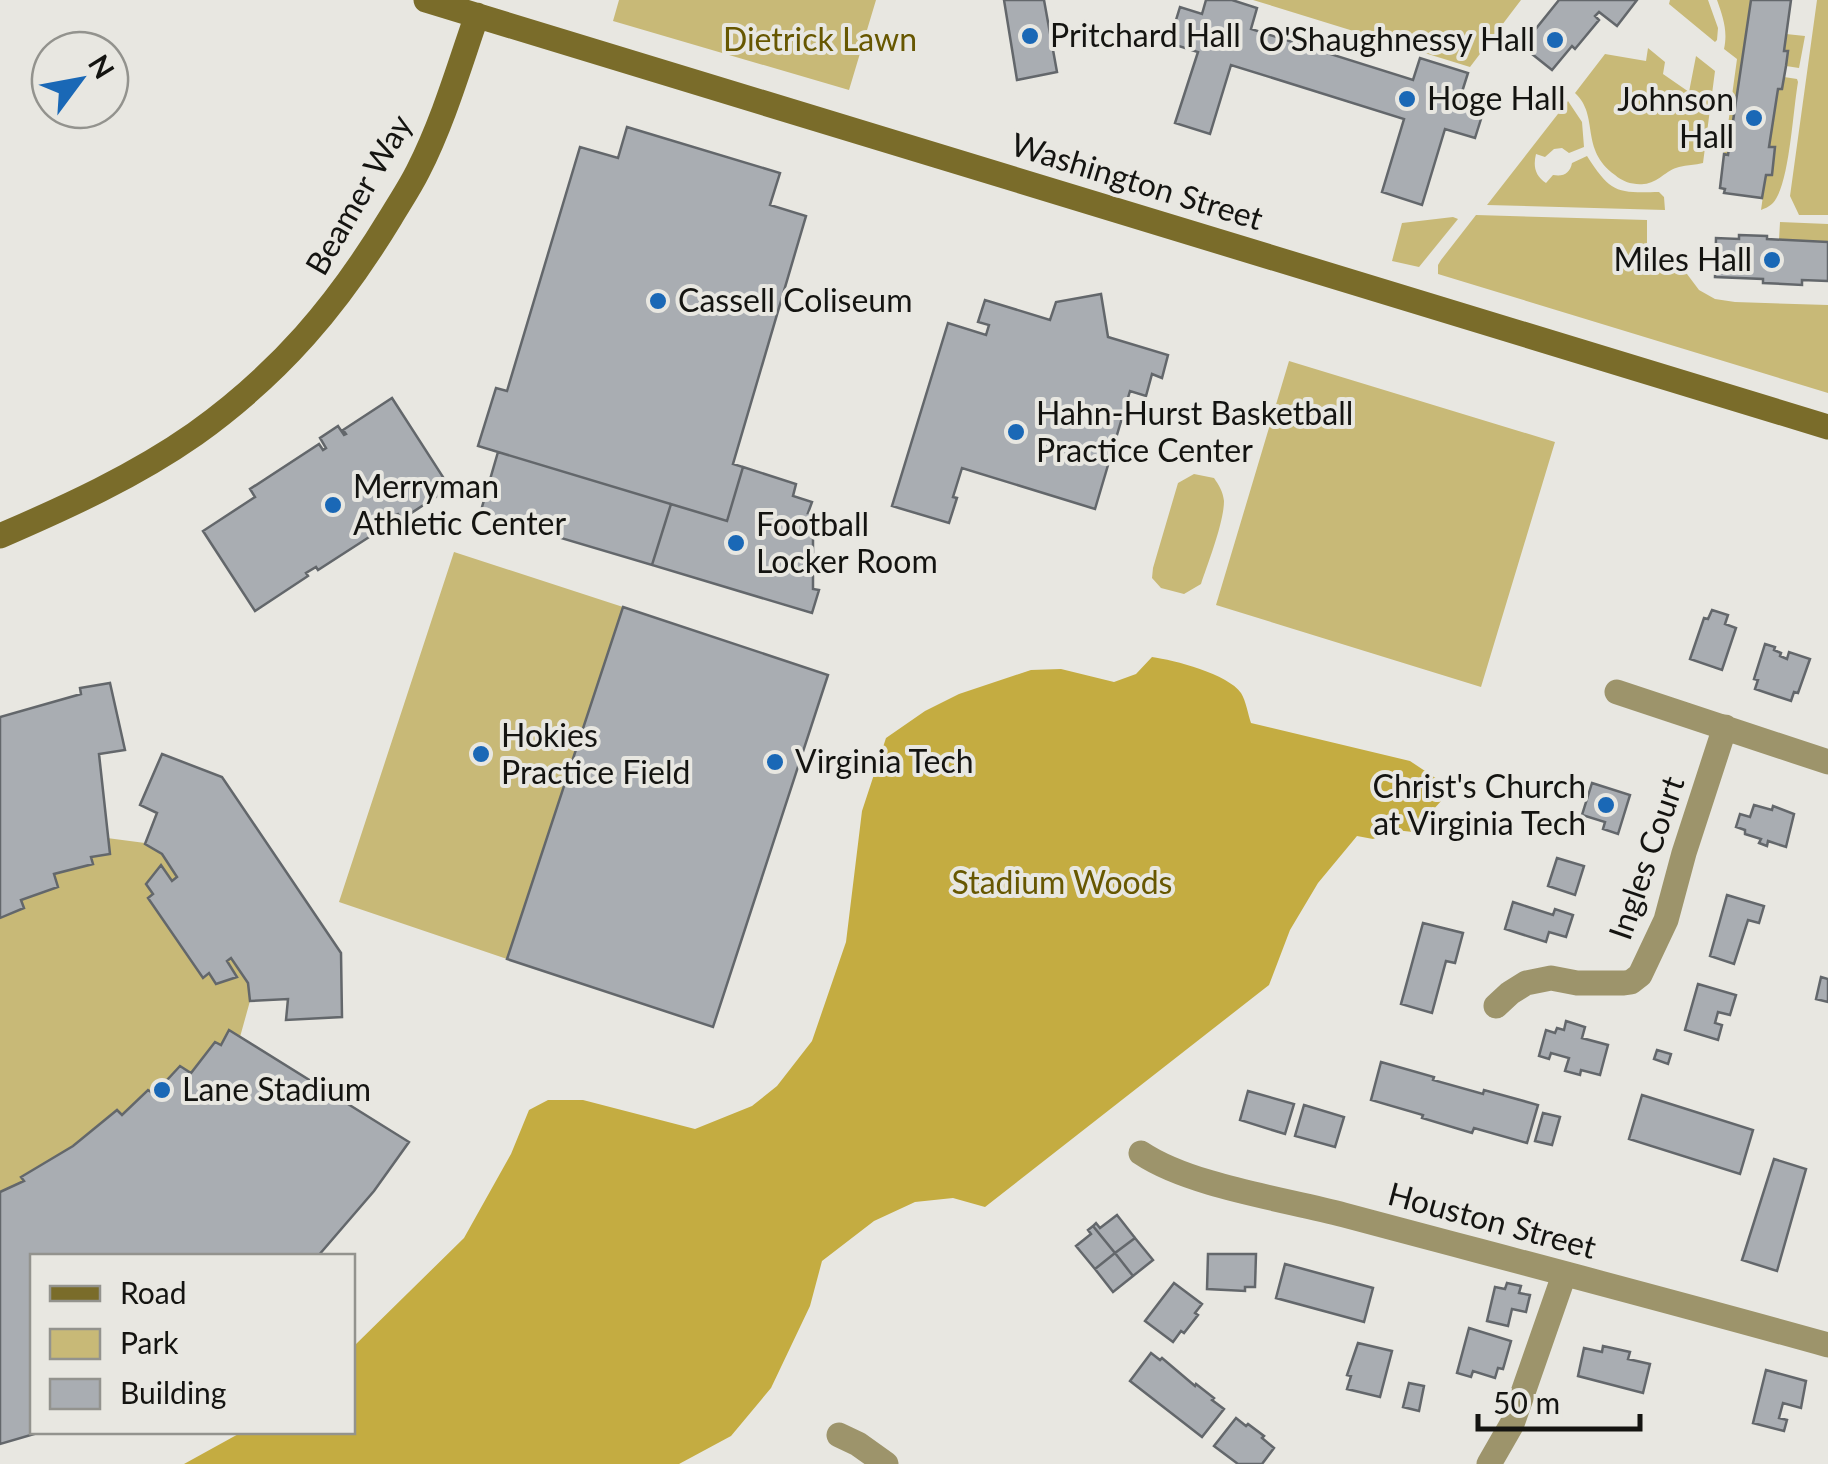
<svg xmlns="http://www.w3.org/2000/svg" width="1828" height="1464" viewBox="0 0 1828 1464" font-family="Lato,sans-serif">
<rect width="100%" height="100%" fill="#e8e7e1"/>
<path fill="#c8b977" d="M619,0h257l-27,90 -236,-69z
M1253,0h268l-51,67z
M1670,0h38l10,28 -1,12 -2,2 -46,-38z
M1717,0h34l-23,155 -4,-1 13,-95 -13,-10c4,-18 -1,-32 -7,-49z
M1817,0h11v215h-29l-9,-19z
M1786,34l19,2 -6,32 -13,-2 2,-14 -4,-1z
M1648,48l17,14 -2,12 26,18 7,-36 19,15 -12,92c-8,2 -16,2 -24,4 -13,3 -21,16 -35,17 -11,1 -21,-2 -29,-9 -36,-26 -15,-59 -40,-82l30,-39 41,7z
M1784,77l13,2 1,3c-5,29 -8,88 -20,113 -4,9 -9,12 -17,15l5,-35h6l3,-27 -6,-1 9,-58h4z
M1568,101l14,21 2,25 -15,6 -7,-5 -8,1 -9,8 -9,-3c-3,12 -1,22 10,29l7,-8c11,2 17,-2 19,-12l15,-7c24,37 29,37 72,36l5,5 1,13 -178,-5z
M1476,215l171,5v44l34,2 18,24 16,9 20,3 93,3v88l-390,-119v-9l3,-5z
M1453,217l5,2 -39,48 -27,-6 10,-38z
M1780,222l48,2v18l-49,-2z
M1289,361l266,81 -74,245 -265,-82z
M1194,474l20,4c5,7 9,14 10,23 0,21 -16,62 -23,83l-17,10 -23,-6 -9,-10 1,-10 25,-85z
M454,552l169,55 -116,352 -168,-57z
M110,683l15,67 -26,5 8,83 38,5 11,-30 -16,-8 22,-51 60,23 119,176 1,64 -56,3 1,-21 -37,2 -10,36 169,105 -35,49 -56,65h-286v176h9l-41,12v-727l80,-23v-6z"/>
<path fill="#c4ac41" d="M1152,657c22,3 76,17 89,36 5,8 7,21 10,30l159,38 42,28 -39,43 -18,-2 -22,9 -16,-3 -39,47 -28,47 -21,55 -284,222 -32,-9 -38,4 -41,19 -52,40 -12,45 -39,82 -40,48 -52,28h-495l58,-32h110l1,-85 111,-109 47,-84 18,-44 19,-10h35l112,29 57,-23 25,-20 35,-45 34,-99 16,-131 24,-73 39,-27 34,-17 72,-24 30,-1 53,13 22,-8z"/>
<path fill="#a9adb2" stroke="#63676b" stroke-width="2.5" d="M1004,0h40l13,72 -40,8z
M1206,0h26l25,8 -6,21 162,51 7,-22 48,15 -7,22 25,8 -11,35 -30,-9 -23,76 -40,-13 22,-73 -173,-54 -21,69 -35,-11 23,-71 -29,-9 11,-36 22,7z
M1559,0h78l-20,26 -18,-14 -4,4 4,4 -24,29 -3,-3 -20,24 -30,-24z
M1751,0h40l-7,51h4l-2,15 -4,23h-4l-9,58h6l-3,28h-6l-4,23 -38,-5 1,-4 -5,-1 4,-34 4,1z
M627,127l153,46 -10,32 36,11 -73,248 10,3 -16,54 -249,-75 18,-58 11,3 73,-244 38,11z
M1739,235l28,1v3l61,3v39l-26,-1v5l-39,-2v-4l-48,-2 1,-39 23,1z
M1101,294l7,43 60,18 -6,23 -10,-4 -6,22 -16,-5 -35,118 -133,-41 -9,29 4,1 -8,25 -57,-17 56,-183 38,12 3,-10 -11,-3 7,-22 65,20 6,-18z
M392,398l51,79 -11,7 7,11 -37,24 -4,-5 -4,2 -19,13 2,3 -59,38 -2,-3 -10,6 2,3 -53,35 -52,-80 52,-34 -5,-8 69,-45 4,6 3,-2 -6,-10 18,-12 6,9 2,-1 -3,-4z
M498,452l173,52 -19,61 -172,-51z
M743,467l53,17 -3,12 19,6 -4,11h5v76l6,1 -7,23 -160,-48 19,-61 56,17z
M623,607l205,68 -115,352 -206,-68z
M1712,610l16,5 -3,9 11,4 -14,42 -32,-11 14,-41 4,1z
M1765,644l10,3 -1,3 7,3 -1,3 7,3 2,-7 21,7 -12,34 -4,-1 -3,9 -36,-12 3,-9 -4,-1z
M110,683l15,67 -26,4 11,100 -19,3 2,7 -39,10 4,13 -37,13 3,8 -24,10v-201l81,-23 -1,-6z
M162,754l60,23 119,176 1,64 -56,3 2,-21 -38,2 -2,-18 -17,-25 -4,3 10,16 -21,7 -7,-11 -6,5 -55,-80 5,-4 -7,-10 15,-19 11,16 5,-4 -15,-23 -17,-10 12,-31 -17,-8z
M1592,783l38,12 -12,39 -15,-5 2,-7 -23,-7z
M1754,805l18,5 1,-4 21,8 -8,33 -18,-6 -1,5 -8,-3 2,-4 -16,-5v-4l-9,-3 4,-13 10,3z
M1557,858l27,8 -9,29 -27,-9z
M1727,895l37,11 -5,17 -11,-3 -14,44 -24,-8z
M1513,902l40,13 2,-6 18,6 -7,22 -17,-5 -3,10 -41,-13z
M1423,923l40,10 -8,30 -9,-2 -14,52 -31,-9z
M1821,977l7,2v23l-12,-3z
M1698,984l38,11 -6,20 -12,-3 -3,11 7,2 -4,15 -33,-10z
M1566,1021l19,6 -3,11 26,7 -8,30 -19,-5 -1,5 -15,-4 4,-13 -18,-5 -2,6 -10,-3 7,-26 9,3 2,-5 7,2z
M229,1030l180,112 -35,49 -56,65h-286v176h9l-41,12v-252l24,-11 -3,-4 52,-31 44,-36 5,5 26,-25 6,4 26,-28 11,7 24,-31 6,3z
M1657,1050l14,4 -3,10 -14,-5z
M1381,1062l53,15 -1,3 50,14 1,-4 54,15 -11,38 -53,-15 -2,5 -50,-15 1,-3 -52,-15z
M1248,1091l46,13 -9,30 -45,-14z
M1642,1095l111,35 -13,44 -111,-35z
M1304,1105l40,12 -9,30 -40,-11z
M1543,1113l17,4 -8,28 -17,-4z
M1774,1159l32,10 -29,102 -35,-11z
M1117,1215l18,23 -20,15 -22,-27 3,-3 4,5z
M1093,1226l22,27 -20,16 -19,-23 15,-12 -3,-4z
M1135,1238l18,22 -20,16 -18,-23z
M1115,1253l18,23 -20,16 -18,-23z
M1208,1254h48l-1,33h-10v4l-38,-2z
M1285,1264l88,24 -9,34 -88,-24z
M1174,1283l28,21 -7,9 3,2 -14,18 -3,-2 -8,11 -28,-21z
M1507,1283l14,3 -2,7 11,2 -4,17 -14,-3 -4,17 -21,-5 8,-34 10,2z
M1469,1328l42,13 -8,28 -5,-1 -3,10 -22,-7 -2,6 -14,-4z
M1358,1343l34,8 -12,46 -33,-8 4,-13 -4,-1z
M1603,1346l27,6 -2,7 22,5 -7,29 -65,-17 6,-28 18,4z
M1151,1353l9,7 2,-2 33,28 1,-2 18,14 -2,2 12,9 -22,28 -72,-56z
M1766,1370l40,11 -5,27 -18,-5 -4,15 8,2 -3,11 -31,-8z
M1409,1383l15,3 -5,25 -16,-4z
M1236,1418l10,8 2,-2 16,12 -2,2 12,10 -12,16h-24l-24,-18z"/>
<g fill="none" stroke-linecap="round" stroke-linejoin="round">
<path stroke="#9d946b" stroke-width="25" d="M1617,692l211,70
M1496,1006l14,-13 16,-10 25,-5 26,5h47l7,-1 9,-7 26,-55 18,-67 41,-126
M1141,1153c49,33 143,46 203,62 161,43 323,85 484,130
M839,1435l19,9 28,20
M1489,1464l23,-40 52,-149"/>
<path stroke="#7a6c2a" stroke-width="25" d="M426,0l1402,427
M0,536c67,-29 135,-60 195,-102 85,-61 142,-128 196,-217 9,-15 19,-30 27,-46 25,-49 41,-104 59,-156"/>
</g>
<g fill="#1a68b6" stroke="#e8e7e1" stroke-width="4">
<circle cx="1030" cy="36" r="10"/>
<circle cx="1555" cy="40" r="10"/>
<circle cx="1407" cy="99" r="10"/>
<circle cx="1754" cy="118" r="10"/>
<circle cx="1772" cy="260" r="10"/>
<circle cx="658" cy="301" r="10"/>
<circle cx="1016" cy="432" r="10"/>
<circle cx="333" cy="505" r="10"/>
<circle cx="736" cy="543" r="10"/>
<circle cx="481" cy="754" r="10"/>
<circle cx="775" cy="762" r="10"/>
<circle cx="1606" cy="805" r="10"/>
<circle cx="162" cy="1090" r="10"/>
</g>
<g text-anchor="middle" stroke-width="8" stroke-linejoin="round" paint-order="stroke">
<g font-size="32" fill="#141411" stroke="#e8e7e1" text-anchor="start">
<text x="1050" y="47">Pritchard Hall</text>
<text x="1535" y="51" text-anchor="end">O'Shaughnessy Hall</text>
<text x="1427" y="110">Hoge Hall</text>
<text x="1734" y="111" text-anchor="end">Johnson<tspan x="1734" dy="37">Hall</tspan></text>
<text x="1752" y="271" text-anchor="end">Miles Hall</text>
<text x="678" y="312">Cassell Coliseum</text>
<text x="1036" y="425">Hahn-Hurst Basketball<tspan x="1036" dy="37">Practice Center</tspan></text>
<text x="353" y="498">Merryman<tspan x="353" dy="37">Athletic Center</tspan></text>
<text x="756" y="536">Football<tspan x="756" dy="37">Locker Room</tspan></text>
<text x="501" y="747">Hokies<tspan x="501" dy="37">Practice Field</tspan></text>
<text x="795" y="773">Virginia Tech</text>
<text x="1586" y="798" text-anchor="end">Christ's Church<tspan x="1586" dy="37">at Virginia Tech</tspan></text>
<text x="182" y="1101">Lane Stadium</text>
</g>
<g font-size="32" fill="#675701" stroke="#e8e7e1">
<text x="820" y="51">Dietrick Lawn</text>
<text x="1062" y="894">Stadium Woods</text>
</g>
<g font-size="32" fill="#141411" stroke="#e8e7e1">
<text transform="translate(1137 182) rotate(17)" y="11">Washington Street</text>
<text transform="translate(359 195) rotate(-60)" y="11">Beamer Way</text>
<text transform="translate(1647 858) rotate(-71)" y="11">Ingles Court</text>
<text transform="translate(1492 1221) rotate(15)" y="11">Houston Street</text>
</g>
</g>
<rect x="30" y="1254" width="325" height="180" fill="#e8e7e1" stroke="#93938e" stroke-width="2.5"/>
<rect x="50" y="1286" width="50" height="15" fill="#7a6c2a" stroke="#93938e" stroke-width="2.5"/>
<text x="120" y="1304" font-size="30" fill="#141411">Road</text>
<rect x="50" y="1329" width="50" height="30" fill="#c8b977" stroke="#93938e" stroke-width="2.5"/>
<text x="120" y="1354" font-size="30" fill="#141411">Park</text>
<rect x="50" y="1379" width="50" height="30" fill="#a9adb2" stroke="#93938e" stroke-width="2.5"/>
<text x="120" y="1404" font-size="30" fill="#141411">Building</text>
<g transform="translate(80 80) rotate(58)"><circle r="48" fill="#e8e7e1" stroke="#93938e" stroke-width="2.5"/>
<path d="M0-8L18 38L0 25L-18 38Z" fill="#1a68b6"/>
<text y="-15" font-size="28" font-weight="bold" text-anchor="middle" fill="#141411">N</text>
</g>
<path d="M1478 1414v15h162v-15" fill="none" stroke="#141411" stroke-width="5"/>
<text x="1493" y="1414" font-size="30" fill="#141411" stroke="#e8e7e1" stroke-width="8" paint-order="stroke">50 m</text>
</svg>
